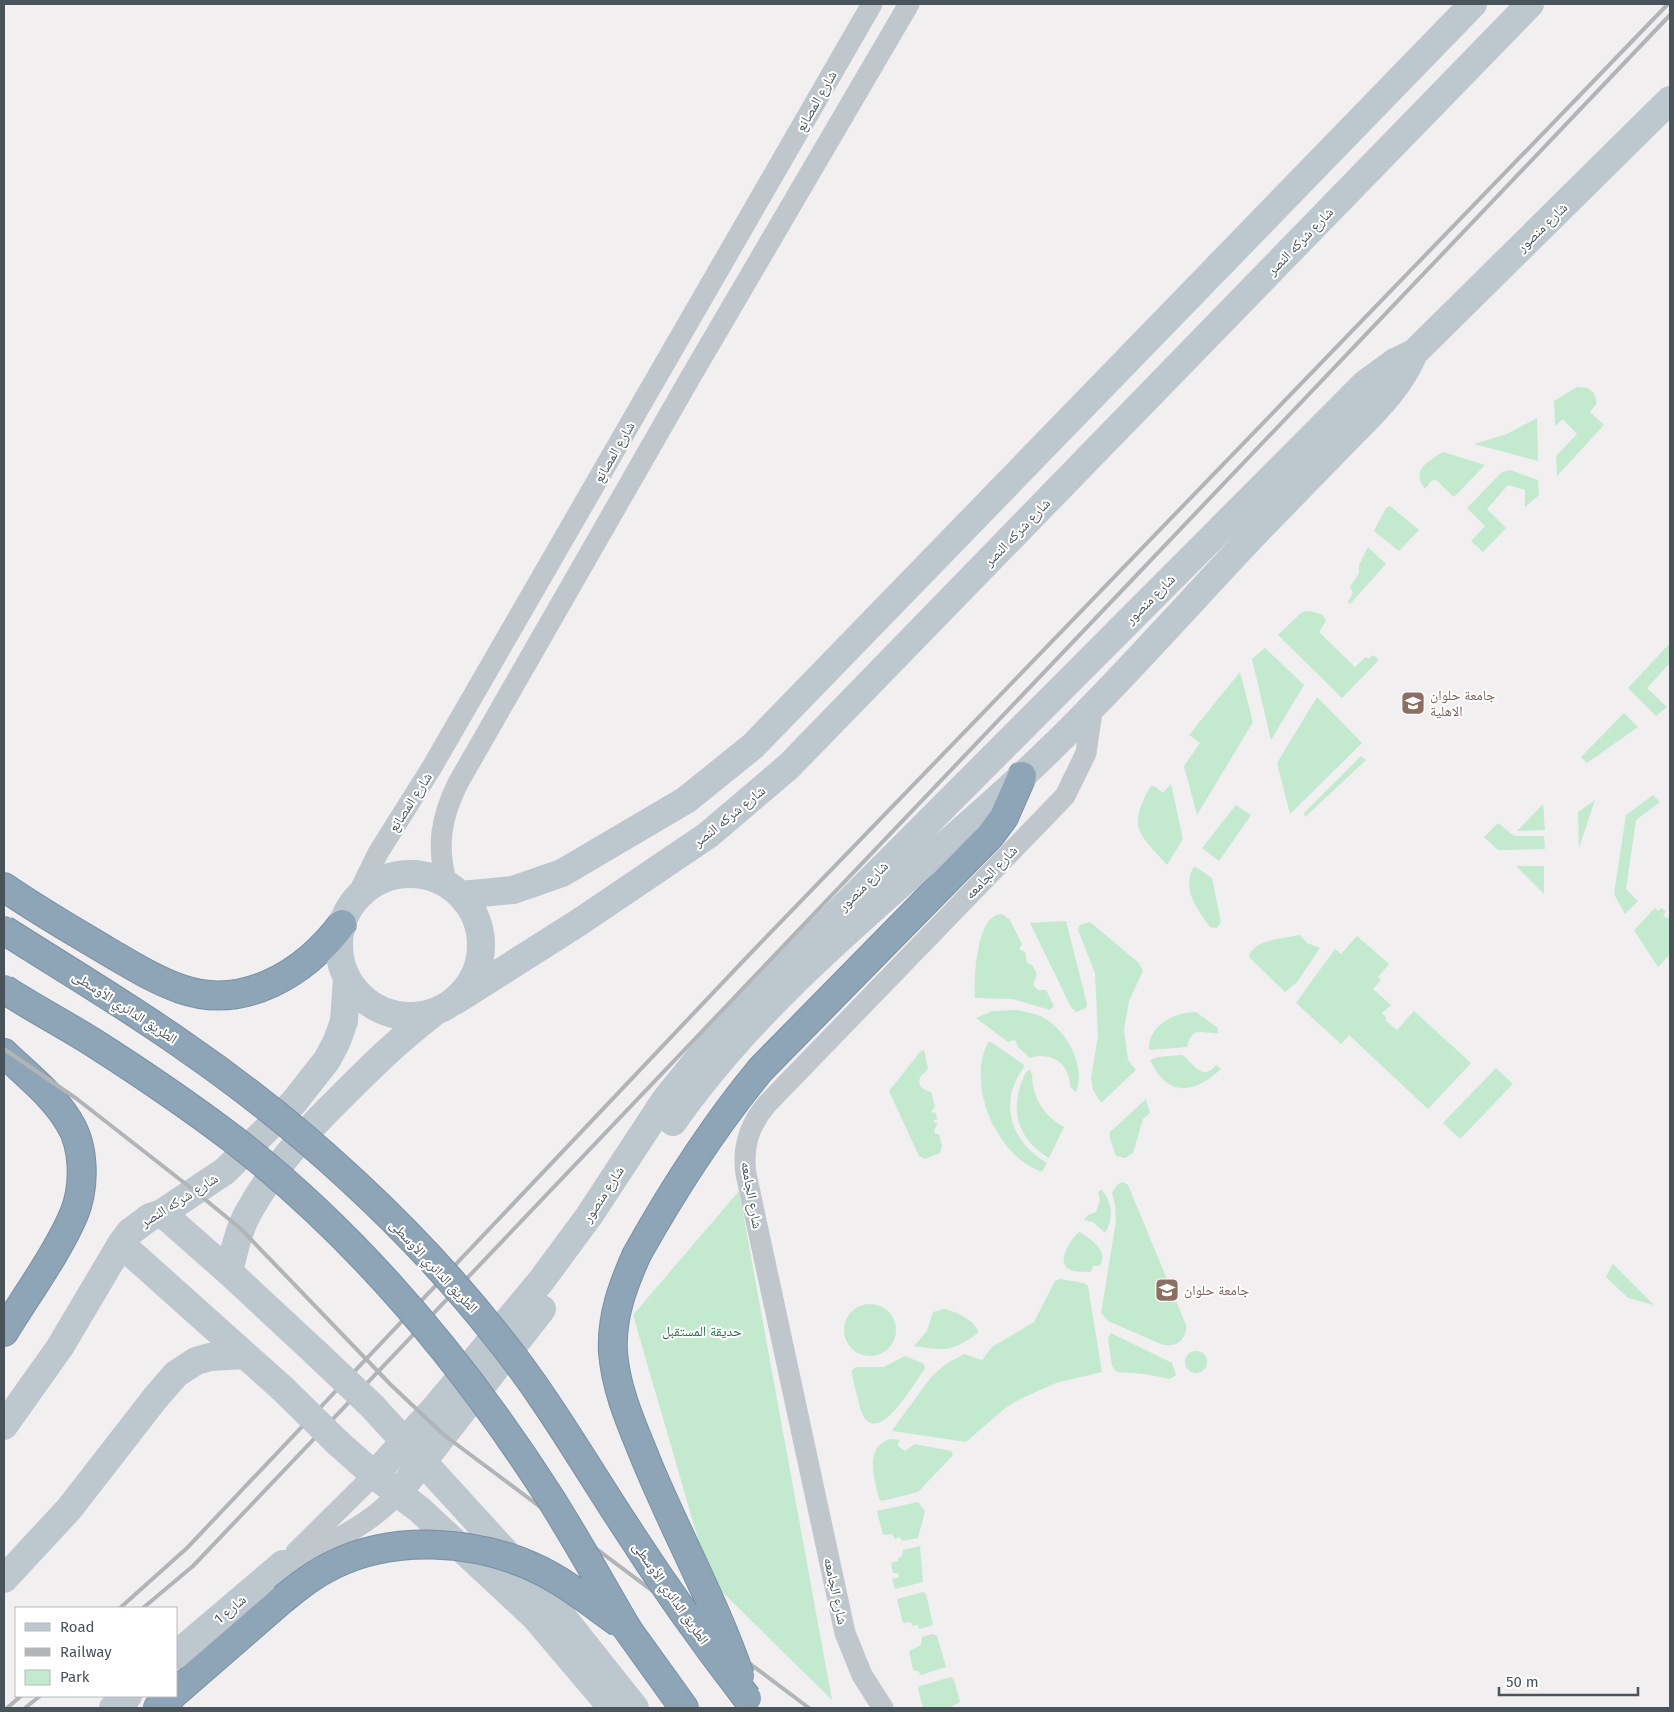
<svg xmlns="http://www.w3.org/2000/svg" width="1674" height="1712" viewBox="0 0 1674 1712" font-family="'Fira Sans','Noto Naskh Arabic',sans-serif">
<rect width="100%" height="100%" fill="#f1efef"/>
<path fill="#c3e9cf" d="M1577,387l10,1 7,5 3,10 -7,9 14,13 -47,51 -1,-20 21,-22 -14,-15 -8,7 -1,-25z
M1537,418l1,43 -64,-17 33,-10z
M1443,452l42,13 -31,32 -18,-17 -5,1 -6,8c-15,-19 4,-28 18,-37z
M1510,470l28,10 1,15 -14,12v-17l-17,-5 -21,24 19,19 -23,24 -12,-11 14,-15 -18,-18 35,-36z
M1390,506l29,24 -20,21 -25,-20 12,-23z
M1368,547l18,17 -36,40 -2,-2 5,-9 -3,-6 9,-14v-8z
M1310,611l13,4 3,6 -7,11 36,35 11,-10 3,2 4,-4 6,5 -37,38 -64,-63 24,-23z
M1670,643v20l-23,25 20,19 -11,9 -28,-28z
M1265,648l39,37 -33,55 -19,-81z
M1240,672l13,50 -56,93 -13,-49 16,-23 -11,-8z
M1317,697l45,46 -72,71 -13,-51z
M1624,713l14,14 -51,36 -6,-6z
M1361,756l5,4 -61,57 -1,-4z
M1171,784l12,55 -16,26c-28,-32 -40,-36 -17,-78l4,-1 9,7z
M1653,795l7,7 -24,18 -10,69 12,12 -13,13 -11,-20 12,-79z
M1595,800l-16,48 -1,-36z
M1543,804l2,26 -28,1z
M1236,805l15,10 -32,46 -17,-13z
M1498,823l16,13h30l1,13 -47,1 -14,-13z
M1194,866l18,12 9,44 -4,6 -7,-1c-13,-18 -29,-38 -16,-61z
M1516,866h28v28z
M1655,908l3,3 3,-3 5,4 -3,3 3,3 4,-1v37l-12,13 -24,-37z
M1002,914l8,6 12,24 -3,5 6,3 2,11 5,2 5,9 -4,11 5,5h8l8,16 -4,4 -37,-11 -38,-1c-1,-19 1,-84 27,-84z
M1066,921l21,83 -1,4 -10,4 -5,-5 -41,-84z
M1090,922l49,41 4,8 -14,30 -5,28 4,31 8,10 -35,33 -8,-13 -2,-12 7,-42 -3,-63 -17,-43 2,-5z
M1300,935l7,8 13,5 -23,34 -12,10 -36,-35c2,-17 37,-19 51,-22z
M1357,936l32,28 -11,13 3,3 -8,9 18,16 -9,8 5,5 -2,2 12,10 17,-19 57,52 -43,46 -79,-74 -8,9 -45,-41 39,-54 6,5z
M1017,1010c8,2 16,3 23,6 25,11 47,50 36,76l-6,-5c0,-23 -18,-36 -40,-29l-12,-11 -3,-7 -7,2 -32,-24 17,-7z
M1196,1012l22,16v5c-14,2 -26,-9 -31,14l-38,3c-1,-25 26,-38 47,-38z
M988,1042h3l33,23c-1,6 -8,13 -10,20 -12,32 5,62 33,78l-5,9c-45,-16 -76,-85 -54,-130z
M924,1050l4,19 -8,8c-3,11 4,12 11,15l4,15 -4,5 5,1 1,6 -4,2 5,3 -4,6 1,4h4l3,12 -2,7 -15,6 -6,-3 -30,-65 31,-39z
M1182,1055c9,4 19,29 34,10l5,4c-27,25 -53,29 -71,-9l7,-3z
M1496,1068l17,16 -53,55 -17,-16z
M1030,1070c3,5 2,10 3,16 4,19 14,31 31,41l-15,31c-34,-21 -40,-51 -23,-86z
M1146,1099l4,14 -7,6 -10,34 -8,5 -9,-2 -6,-17v-7z
M1123,1182l5,3 58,140c1,15 -11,24 -25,19l-53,-23 -7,-8 15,-92 -1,-17 -3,-11 6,-9z
M1101,1190c12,10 13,31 4,43l-12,-11 -9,-2 4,-5 8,-3 4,-12 -2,-8z
M739,1191l93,509 -122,-120 -77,-265z
M1079,1232l3,1c11,9 26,17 18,33h-7l-2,6c-6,-1 -14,1 -20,-2 -17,-6 0,-31 8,-38z
M1613,1264l41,41 -26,-7 -22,-21z
M1060,1279l24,4 4,3 14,86 -46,11 -36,16 -16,10 -38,33 -73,-11v-2l39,-53 14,-12 18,-10 18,6 10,-13 42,-25 21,-41z
M844 1330a26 26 0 1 1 52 0a26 26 0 1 1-52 0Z
M944,1309c10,1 35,14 34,24 -27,19 -32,18 -64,13l13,-15 6,-19z
M1111,1333l61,30 4,12 -6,4 -25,-5 -28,-2 -5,-6 -4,-28z
M1185 1362a11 11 0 1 1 22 0a11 11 0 1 1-22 0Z
M905,1356l19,8 1,4c-12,17 -53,90 -66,36 -2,-11 -7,-23 -7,-34l4,-3h28z
M890,1439l9,1 -1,6 7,5 10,-7 36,7 2,4 -35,37 -36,9 -3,-2c-4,-19 -16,-51 11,-60z
M918,1502l7,9 -7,27 -16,3 -2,-4 -5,2 -3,-5 -9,1 -6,-24z
M920,1546l3,36 -28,7 -3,-10 7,-2 -1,-4h-5l-2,-10 7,-2v-3l4,-2 1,-6z
M923,1592l3,2 7,30 -2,2 -12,3 -1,-4 -6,1 -1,-4 -8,1 -6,-24z
M933,1634l4,2 9,31 -25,8 -3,-4 -5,-1 -4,-19 12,-6 1,-8z
M951,1677l3,3 6,22 -11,6h-26l-5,-19 2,-3z"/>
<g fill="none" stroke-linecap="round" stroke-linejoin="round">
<g stroke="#7890a3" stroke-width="30">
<path id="highway" d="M4,887c33,23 68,43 103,64 24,14 48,29 74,38 63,22 124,-16 161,-65
M4,1053c23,22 49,42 65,69 16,25 16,65 5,92 -16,38 -48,82 -70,118
M637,1254c37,-66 76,-127 124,-185l229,-233 14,-19 18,-41
M628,1630l56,78
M176,1692l107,-93
M158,1708l14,-12"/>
</g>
<path stroke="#bfc7cc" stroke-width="21" d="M447,884c-11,-37 -6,-67 11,-101l232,-405 219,-374
M355,900l23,-47 54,-86 440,-763
M296,1552l78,-77
M283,1564c41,-19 85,-36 115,-71
M883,1708l-21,-33 -17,-42 -99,-459c-4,-27 3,-49 21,-70l298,-308 21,-43 7,-48"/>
<path stroke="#bdc7ce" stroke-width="28" d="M339 945a71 71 0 1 1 142 0a71 71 0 1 1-142 0Z
M461,895l52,-5 49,-17 124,-73 67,-54 720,-742
M455,1001l123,-78 130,-88 81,-69 741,-762
M673,1122c92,-132 229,-235 347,-344 85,-79 162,-168 242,-252 26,-27 53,-54 79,-81 28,-29 57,-54 73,-92
M162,1213l67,59 86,80
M121,1244l162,145
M229,1272c5,-20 9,-41 19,-59 24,-44 57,-81 93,-116 29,-29 57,-57 90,-82
M372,1406l178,195 85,107
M4,1426l56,-79 61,-103 9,-12 20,-15 12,-4 63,-42 69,-69 33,-42 10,-19 7,-20 3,-42
M337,1442l37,33 46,35 115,107 72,85
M374,1475l61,-67 106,-127 48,-65 76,-116 59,-73 642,-644 29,-21 19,-9 256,-253
M398,1493l144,-184
M4,1579l65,-70 87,-112 20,-23 20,-13 14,-4 35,-2
M176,1655l107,-91
M113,1708l15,-12"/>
<use href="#highway" stroke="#8da5b7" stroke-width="28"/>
<path stroke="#b2b5b8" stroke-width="4" d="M4,1049l73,50 119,93 45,37 150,156 53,50 365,273
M120,1608l67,-60 560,-591 921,-953
M143,1608l50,-42 1477,-1551
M7,1708l14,-12
M25,1708l15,-12"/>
<g stroke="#7890a3" stroke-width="30" stroke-linecap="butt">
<path id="highway-bridge" d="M4,930c61,39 124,76 183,118 112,77 226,181 310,288 47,58 84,122 125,185 39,61 81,120 125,177
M4,989c29,19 60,35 90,54 47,30 94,62 139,96 126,98 230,223 316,357 28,44 53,90 79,134
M637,1254c-14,31 -26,63 -24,98 3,39 19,73 33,108 30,73 68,141 94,216
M283,1599c16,-13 31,-25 50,-34 60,-30 140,-25 200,2 31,14 58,36 86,56"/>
</g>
<path stroke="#bdc7ce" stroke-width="28" d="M315,1352l57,54
M283,1389l54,53"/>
<use href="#highway-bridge" stroke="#8da5b7" stroke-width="28"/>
</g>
<defs>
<g id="university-square" transform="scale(1.25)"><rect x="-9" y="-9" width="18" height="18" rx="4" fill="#8d6e63" stroke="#fff"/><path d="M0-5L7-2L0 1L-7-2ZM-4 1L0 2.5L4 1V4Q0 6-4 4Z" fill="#fff"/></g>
</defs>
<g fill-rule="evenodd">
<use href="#university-square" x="1413" y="703"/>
<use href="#university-square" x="1167" y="1290"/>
</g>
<g text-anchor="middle" stroke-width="4" stroke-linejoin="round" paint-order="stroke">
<g font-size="14" fill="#49535a" stroke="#fff">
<text transform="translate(816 101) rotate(-60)" y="5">شارع المصانع</text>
<text transform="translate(1542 227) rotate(-44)" y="5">شارع منصور</text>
<text transform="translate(1300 241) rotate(-46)" y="5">شارع شركه النصر</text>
<text transform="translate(614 452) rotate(-60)" y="5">شارع المصانع</text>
<text transform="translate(1017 532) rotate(-46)" y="5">شارع شركه النصر</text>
<text transform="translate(1150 599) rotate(-45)" y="5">شارع منصور</text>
<text transform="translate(410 802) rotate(-57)" y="5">شارع المصانع</text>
<text transform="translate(729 816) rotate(-39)" y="5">شارع شركه النصر</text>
<text transform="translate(991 872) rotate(-46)" y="5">شارع الجامعه</text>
<text transform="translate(863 886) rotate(-45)" y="5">شارع منصور</text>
<text transform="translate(125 1007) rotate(33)" y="5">الطريق الدائري الأوسطى</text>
<text transform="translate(603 1194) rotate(-57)" y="5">شارع منصور</text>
<text transform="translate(752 1195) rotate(80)" y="5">شارع الجامعه</text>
<text transform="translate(179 1200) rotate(-32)" y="5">شارع شركه النصر</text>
<text transform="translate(434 1266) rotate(47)" y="5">الطريق الدائري الأوسطى</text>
<text transform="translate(836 1591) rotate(78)" y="5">شارع الجامعه</text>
<text transform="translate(671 1593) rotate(55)" y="5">الطريق الدائري الأوسطى</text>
<text transform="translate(230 1609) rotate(-40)" y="5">شارع 1</text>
</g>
<g font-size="14" fill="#785e54" stroke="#fff" text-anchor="start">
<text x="1430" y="700">جامعة حلوان<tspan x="1430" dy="16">الاهلية</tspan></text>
<text x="1184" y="1295">جامعة حلوان</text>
</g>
<g font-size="14" fill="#237345" stroke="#fff">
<text x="702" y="1336">حديقة المستقبل</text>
</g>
</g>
<rect width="1674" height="1712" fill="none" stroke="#49535a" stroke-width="10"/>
<rect x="15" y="1607" width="162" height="90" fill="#ffffff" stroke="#b6babd"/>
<rect x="25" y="1623" width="25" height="8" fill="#bdc7ce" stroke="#b6babd"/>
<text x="60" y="1632" font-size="15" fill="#49535a">Road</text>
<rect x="25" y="1648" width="25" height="8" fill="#b2b5b8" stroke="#b6babd"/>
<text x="60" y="1657" font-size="15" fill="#49535a">Railway</text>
<rect x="25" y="1670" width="25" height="15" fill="#c3e9cf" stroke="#b6babd"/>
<text x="60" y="1682" font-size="15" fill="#49535a">Park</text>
<path d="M1499 1687v8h139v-8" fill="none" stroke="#49535a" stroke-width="2.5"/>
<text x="1506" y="1687" font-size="15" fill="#49535a" stroke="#ffffff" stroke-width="4" paint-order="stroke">50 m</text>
</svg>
